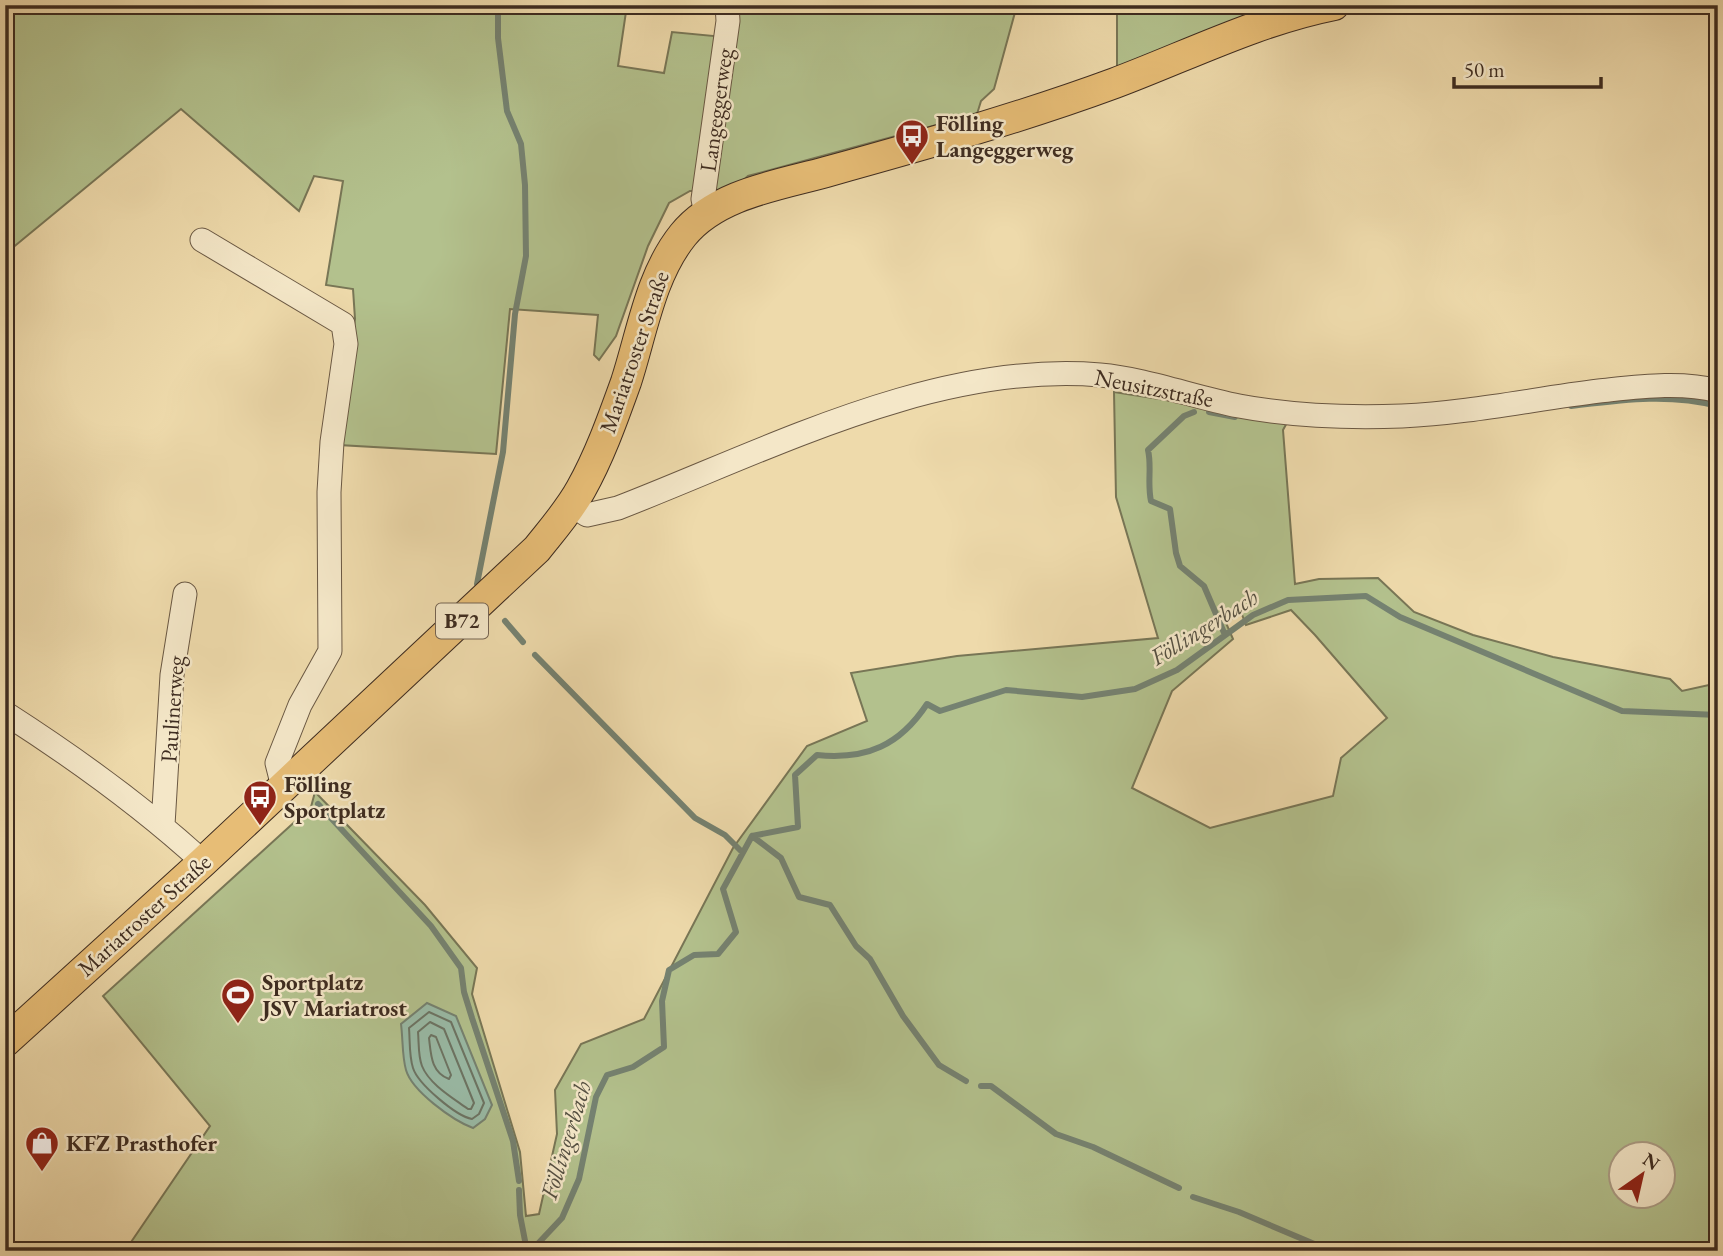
<svg xmlns="http://www.w3.org/2000/svg" width="1723" height="1256" viewBox="0 0 1723 1256" font-family="'EB Garamond',serif">
<rect width="100%" height="100%" fill="#eedaab"/>
<filter id="stains"><feTurbulence type="fractalNoise" baseFrequency=".00286" numOctaves="4"/><feColorMatrix values="0 0 0 0 .2 0 0 0 0 .09 0 0 0 0 .02 0 0 0 .5 -.17"/></filter>
<radialGradient id="worn" r=".72"><stop offset=".6" stop-color="#630" stop-opacity="0"/><stop offset="1" stop-color="#630" stop-opacity=".3"/></radialGradient>
<path fill="#b3c18d" stroke="#787656" stroke-width="2" fill-rule="evenodd" d="M5,5h622l-9,61 46,7 8,-41 62,6 1,-33h282l-23,84 -13,12 -4,13 -229,62 -11,10 -9,4 -38,1 -21,12 -21,43 -32,90 -17,24 -5,-5 4,-40 -88,-6 -14,145 -157,-9 16,-126 -2,-30 -27,-4 17,-104 -29,-5 -15,35 -118,-102 -176,145z
M1117,5h162l-29,8 -133,58z
M1114,392l175,27 -6,11 12,154 24,-5 59,-1 36,34 59,23 80,22 117,22 12,12 36,-8v568h-1593l85,-125 -107,-130 208,-189 4,-15 110,113 52,63 -5,26 48,158 6,64 13,-2 18,-80 -2,-44 26,-46 63,-25 89,-171 74,-102 60,-25 -16,-48 106,-17 201,-18 -42,-141zM1291,610l24,25 72,83 -46,40 -8,38 -123,32 -78,-40 40,-97 61,-52 -7,-16 15,-11 5,13zM1622,1154h42v42h-42z"/>
<path fill="#99bba7" stroke="#758271" stroke-width="2" d="M427,1003l29,13 36,89 -7,14 -12,9c-21,-8 -61,-37 -67,-58 -4,-14 -3,-31 -5,-46z"/>
<g fill="none" stroke-linecap="round" stroke-linejoin="round">
<path stroke="#6c7464" stroke-width="2" d="M429,1012l22,10 33,81 -5,11 -7,5c-16,-3 -54,-35 -59,-51 -4,-12 -3,-28 -4,-40z
M430,1022l14,7 30,74 -3,6h-3c-15,-11 -39,-25 -46,-43 -4,-10 -3,-23 -4,-34z
M431,1035l5,2 15,38 -2,4c-18,-7 -18,-24 -20,-41z"/>
<path stroke="#758271" stroke-width="6" d="M1571,406c50,-6 97,-13 147,0
M1194,412l-10,4 -36,34c4,17 -1,33 3,51l19,8 6,44 4,13 24,20 21,49
M1209,412l26,5
M477,584l26,-132 12,-138 11,-58 -1,-71 -4,-41 -14,-33 -9,-73v-33
M505,621l18,21
M535,655l160,163 30,17 17,17
M318,804l113,122 30,42 3,24 8,26 41,123 6,40
M752,836l29,22 18,39 31,8 26,41 14,13 33,57 36,49 27,16
M981,1086h10l65,48 37,13 86,41
M519,1190l1,25 7,36
M1193,1197l46,15 92,39
M531,1251l31,-33 17,-39 17,-82 11,-22 26,-8 31,-20 -2,-46 7,-31 25,-15 24,-1 18,-22 -13,-43 29,-53 46,-9 -3,-52 22,-20c50,5 83,-10 110,-51l13,7 66,-21 76,7 53,-8 42,-19 76,-55 35,-15 78,-4 34,21 222,94 96,4"/>
<g stroke="#6a5843" stroke-width="25">
<path id="minor" d="M706,215l-3,-16 25,-178 -1,-16
M202,240l141,84 3,20 -14,98 -3,50 1,159 -30,54 -23,58 6,24
M571,505l16,10 31,-7c150,-58 318,-147 482,-133 46,4 93,22 139,31 53,10 109,12 163,10 66,-3 132,-17 197,-25 39,-4 81,-10 119,0
M5,713c70,45 137,93 198,149
M163,825l9,-150 13,-81"/>
</g>
<g stroke="#3e2c20" stroke-width="32">
<path id="major" d="M5,1042l198,-180 334,-313c15,-19 32,-38 44,-60 19,-34 32,-71 45,-107 16,-49 24,-106 57,-147 33,-41 96,-50 143,-63 97,-27 194,-54 289,-89 72,-27 143,-63 219,-78"/>
</g>
<use href="#minor" stroke="#f4e7c8" stroke-width="23"/>
<use href="#major" stroke="#e7bd76" stroke-width="30"/>
</g>
<defs>
<g id="bus-pin" transform="scale(1.75)"><path d="M0 17L-7.5 6A9.5 9.5 0 1 1 7.5 6Z" fill="#8f2418" stroke="#f4e7c8"/><path d="M-5-6H5V4H4V6H2V4H-2V6H-4V4H-5ZM-3.5-4V0h7V-4ZM-3.5 1.2v1.5H-2V1.2ZM2 1.2v1.5H3.5V1.2Z" fill="#fff"/></g>
<g id="stadium-pin" transform="scale(1.75)"><path d="M0 17L-7.5 6A9.5 9.5 0 1 1 7.5 6Z" fill="#8f2418" stroke="#f4e7c8"/><path d="M0-5a6.5 5 0 1 0 0 10a6.5 5 0 1 0 0-10ZM-3.5-1.8h7v3.6h-7Z" fill="#fff"/></g>
<g id="shop-pin" transform="scale(1.75)"><path d="M0 17L-7.5 6A9.5 9.5 0 1 1 7.5 6Z" fill="#8f2418" stroke="#f4e7c8"/><path d="M-5-2.5h2.3a2.7 3.5 0 0 1 5.4 0H5L5.5 6h-11ZM-1.5-2.5h3a1.5 2.3 0 0 0-3 0Z" fill="#fff"/></g>
</defs>
<g fill-rule="evenodd">
<use href="#bus-pin" x="912" y="136"/>
<use href="#bus-pin" x="260" y="797"/>
<use href="#stadium-pin" x="238" y="995"/>
<use href="#shop-pin" x="42" y="1143"/>
</g>
<g text-anchor="middle" stroke-width="5" stroke-linejoin="round" paint-order="stroke">
<rect fill="#f4e7c8" stroke="#756452" stroke-width="2" x="436" y="603.5" width="52" height="35" rx="5"/>
<g font-size="21" font-weight="bold" fill="#3e2c20">
<text x="462" y="628">B72</text>
</g>
<g font-size="23" fill="#3e2c20" stroke="#f4e7c8">
<text transform="translate(716 110) rotate(-82)" y="8">Langeggerweg</text>
<text transform="translate(634 352) rotate(-71)" y="8">Mariatroster Straße</text>
<text transform="translate(1154 388) rotate(11)" y="8">Neusitzstraße</text>
<text transform="translate(172 709) rotate(-86)" y="8">Paulinerweg</text>
<text transform="translate(144 915) rotate(-42)" y="8">Mariatroster Straße</text>
</g>
<g font-size="23" font-weight="bold" fill="#3e2c20" stroke="#f4e7c8" text-anchor="start">
<text x="936" y="131">Fölling<tspan x="936" dy="26">Langeggerweg</tspan></text>
<text x="284" y="792">Fölling<tspan x="284" dy="26">Sportplatz</tspan></text>
<text x="262" y="990">Sportplatz<tspan x="262" dy="26">JSV Mariatrost</tspan></text>
<text x="66" y="1151">KFZ Prasthofer</text>
</g>
<g font-size="24" font-style="italic" fill="#555042" stroke="#f4e7c8">
<text transform="translate(1204 627) rotate(-32)" y="8">Föllingerbach</text>
<text transform="translate(566 1140) rotate(-73)" y="8">Föllingerbach</text>
</g>
</g>
<rect width="1723" height="1256" fill="none" stroke="#eedaab" stroke-width="28"/>
<rect x="7" y="7" width="1709" height="1242" fill="none" stroke="#3e2c20" stroke-width="3.5"/>
<rect x="14" y="14" width="1695" height="1228" fill="none" stroke="#3e2c20" stroke-width="2"/>
<g transform="translate(1642 1175) rotate(34)"><circle r="33" fill="#f4e7c8" stroke="#ab9c85" stroke-width="2"/>
<path d="M0-5L12 26L0 18L-12 26Z" fill="#8f2418"/>
<text y="-10" font-size="19" font-weight="bold" text-anchor="middle" fill="#3e2c20">N</text>
</g>
<path d="M1454 77v10h147v-10" fill="none" stroke="#3e2c20" stroke-width="3.5"/>
<text x="1464" y="77" font-size="21" fill="#3e2c20" stroke="#f4e7c8" stroke-width="5" paint-order="stroke">50 m</text>
<rect width="100%" height="100%" filter="url(#stains)"/>
<rect width="100%" height="100%" fill="url(#worn)"/>
</svg>
